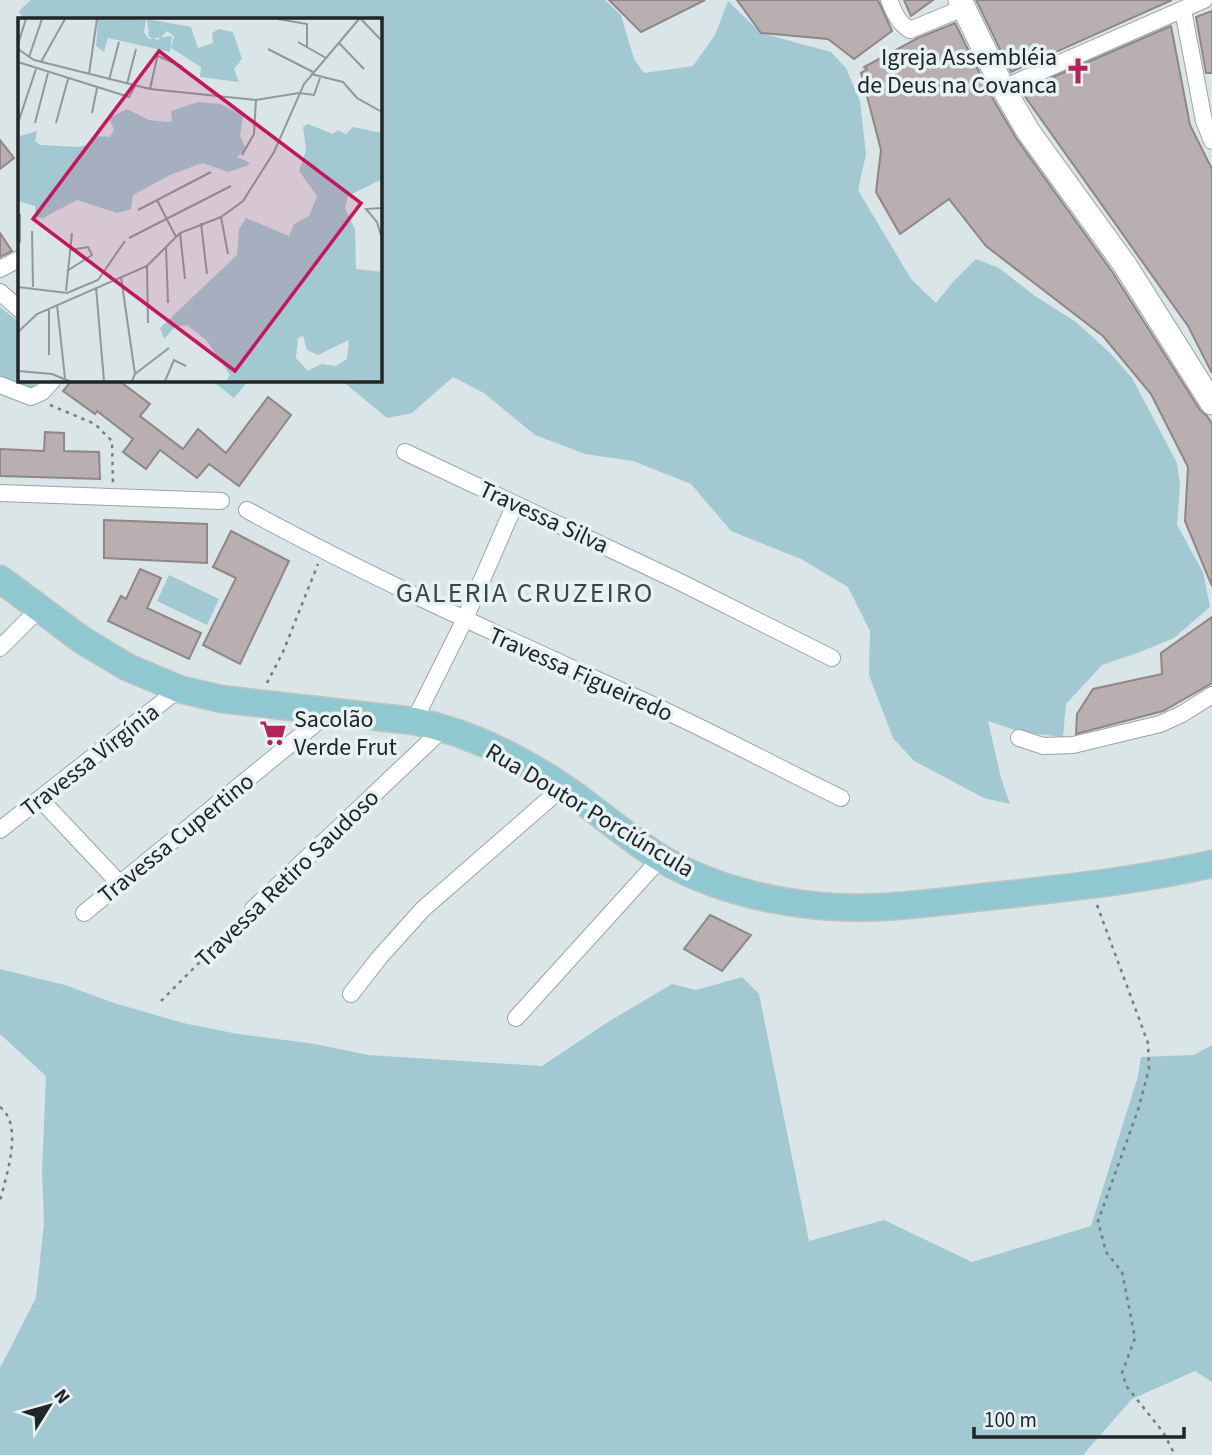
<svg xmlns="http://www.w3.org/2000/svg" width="1212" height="1455" viewBox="0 0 1212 1455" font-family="'Source Sans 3',sans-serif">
<rect width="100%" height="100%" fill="#dae5e7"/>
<path fill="#a2c9d1" d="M31,0h574l16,15 13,44 10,14 49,-7 22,-31 13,-34 33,32 70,19 15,16 14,33 6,53 -8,36 53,89 25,24 17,-21 23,-23 23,9 36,28 41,26 34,31 22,25 45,85 3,22 -3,40 26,47 7,35 -36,31 -34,14 -38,13 -36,39 -3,33 -43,-5 -32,-11 13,57 9,26 -26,-6 -70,-37 -21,-23 -24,-63 1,-44 -22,-44 -47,-28 -70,-28 -40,-47 -58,-23 -48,-7 -50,-19 -51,-42 -31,-16 -41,36 -25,5 -46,-38h39v-361h-357l-4,-8z
M0,307l19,15v58h21l-8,8 -32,-11z
M211,380h38l-15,18z
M169,575l50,24 -12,26 -50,-24z
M0,969l65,16 49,18 69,20 55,11 77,10 53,11 174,11 66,-44 64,-38 24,6 46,-13 17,17 50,247 75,-21 88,42 119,-36 47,-150 3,-19 53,-2 18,-10v337l-17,-11 -63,28 -49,56h-1083v-87l36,-70 8,-75 -2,-51 4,-96 -46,-42z"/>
<path fill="#b9afb0" stroke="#8f8687" stroke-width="2" d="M609,0h96l-64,32z
M737,0h141l14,31 -38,28 -26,-20 -67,-6z
M904,0h29l-22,16z
M976,0h196l-161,72z
M1212,11v62h-6l-10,-56z
M955,23l35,71 26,44 97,135 87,137 7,6 5,8v162l-27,-65 3,-54 -37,-73 -48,-58 -117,-90 -37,-47 -49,35 -24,-42 5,-42 -20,-77 6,-4 -3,-2 54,-29z
M1171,26l19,99 22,44v204l-24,-47 -167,-235z
M0,140l14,18 -14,11z
M0,233l12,18 -12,6z
M72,380h46l32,24 -10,12 43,33 15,-20 28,24 42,-56 23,18 -52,71 -30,-22 -12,14 -37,-28 -14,19 -23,-17 10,-13 -36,-28 -2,3 -32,-23z
M45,432l19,1v18l35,1 1,27 -100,-3v-27l44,2z
M104,520l103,4v39l-103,-5z
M231,531l58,30 -49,103 -37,-19 33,-67 -23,-11z
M140,569l21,9 -14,30 54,25 -12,26 -81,-38 13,-25 5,3z
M1212,617v66l-49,28 -87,23 1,-20 16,-25 69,-15 -1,-21z
M710,915l41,20 -29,36 -38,-22z"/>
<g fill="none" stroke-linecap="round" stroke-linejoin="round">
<g stroke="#9aa4a6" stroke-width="18">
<path id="minor" d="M889,0c5,12 9,23 21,30l53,-22
M1183,10l21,111 8,20
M1003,88l201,-88
M0,269l19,-10
M0,292l19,17
M0,385l31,12 11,-5 11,-12
M405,452l275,130 152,76
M0,493l221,8
M247,510c134,73 270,133 408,196 63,29 124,62 186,92
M0,648l39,-39
M414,721l50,-100 51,-117
M1019,738l24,8 30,-1 87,-21 22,-10 30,-19
M41,800l79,84
M0,830l179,-141
M253,909l192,-182
M84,913l248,-203
M351,994l28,-36 44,-49 140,-122
M516,1018l145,-160"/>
</g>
<g stroke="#9aa4a6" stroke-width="25">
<path id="secondary" d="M960,0l43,88 25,43 97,134 87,138"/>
</g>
<g stroke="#c1c2c2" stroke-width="29">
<path id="primary" d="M0,579l82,61 45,27 52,22 42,10 193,22c54,11 104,36 149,66 34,23 64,51 99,72 64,37 147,52 220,48 40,-2 80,-8 121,-12 71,-8 139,-15 209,-31"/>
</g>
<path stroke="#767e7f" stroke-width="2.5" stroke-dasharray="3.5 5" stroke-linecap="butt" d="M50,405l45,19 17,17 1,43
M267,683l16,-31 35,-88
M1097,905l51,138 1,26 -11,41 -40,111 8,31 16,20 13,66 -13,35 5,14 36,45 12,23
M161,1001l82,-82
M0,1107c24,18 6,69 0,94"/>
<use href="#minor" stroke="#fff" stroke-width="16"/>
<use href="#secondary" stroke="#fff" stroke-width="23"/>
<use href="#primary" stroke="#90c8d2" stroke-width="26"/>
</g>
<defs>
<g id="church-bare" transform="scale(2.1)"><path d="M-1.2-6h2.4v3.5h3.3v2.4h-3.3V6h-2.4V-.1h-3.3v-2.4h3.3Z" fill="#b32558" stroke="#e7f2f4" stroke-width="2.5" paint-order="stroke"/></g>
<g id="supermarket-bare" transform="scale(2.1)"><path d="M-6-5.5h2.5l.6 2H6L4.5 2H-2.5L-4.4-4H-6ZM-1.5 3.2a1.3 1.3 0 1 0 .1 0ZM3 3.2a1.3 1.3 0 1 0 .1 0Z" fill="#b32558" stroke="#e7f2f4" stroke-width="2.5" paint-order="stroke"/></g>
</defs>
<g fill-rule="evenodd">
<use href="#church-bare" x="1078" y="71"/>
<use href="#supermarket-bare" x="273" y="733"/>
</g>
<g text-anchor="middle" stroke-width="7" stroke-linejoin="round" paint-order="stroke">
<g font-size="24" fill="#212526" stroke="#e7f2f4" text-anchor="end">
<text x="1057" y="65">Igreja Assembléia<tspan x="1057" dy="28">de Deus na Covanca</tspan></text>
<text x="294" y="727" text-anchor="start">Sacolão<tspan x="294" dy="28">Verde Frut</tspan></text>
</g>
<g font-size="24" fill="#212526" stroke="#e7f2f4">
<text transform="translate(544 517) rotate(25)" y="8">Travessa Silva</text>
<text transform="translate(581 674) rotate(24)" y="8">Travessa Figueiredo</text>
<text transform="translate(90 760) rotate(-38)" y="8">Travessa Virgínia</text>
<text transform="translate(590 810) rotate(31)" y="8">Rua Doutor Porciúncula</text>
<text transform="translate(176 838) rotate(-39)" y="8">Travessa Cupertino</text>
<text transform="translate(287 878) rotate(-44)" y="8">Travessa Retiro Saudoso</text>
</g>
<g font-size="28" letter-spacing="2" fill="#3c4547" stroke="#e7f2f4">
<text x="525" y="602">GALERIA CRUZEIRO</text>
</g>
</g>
<g transform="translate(18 18)">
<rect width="364" height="364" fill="#dae5e7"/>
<path d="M80,1l48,1 -2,12 5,7 23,-3 -2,16 -62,-14 -4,14 -8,-6zM129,1l44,8 7,21 15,-5 -1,-10 7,-4 14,3 9,27 -8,10 5,13 -39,-5 1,-10 -30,-19 3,-12 -7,-5 -9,9 -9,-3zM180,84l22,2 23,11 -3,21 6,13 -9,8 13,6 -4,3 -18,6 -25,-9 -31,11 -39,21 -2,14 -14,4 -40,-13 -34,18h-7l-1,-12 -17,-5 2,-65 17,-5 -2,10 5,4 38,2 10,-2 6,-9 16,1 4,-7 -5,-12 18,-9 22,11 18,2 5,-1 -1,-10zM290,106l25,10 5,-4 8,4 7,-7 29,6v46l-34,17 -3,12 10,21 1,40 26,3v105l-4,4h-152l4,-6 -23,-34 -20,-16 -12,2 -11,12 -4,-11 77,-73 2,-26 7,-11 43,18 5,-12 15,-8 8,-20 -18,-25 7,-21 -3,-23zM285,318l4,14 11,5 31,-15 -2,19 -11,7 -15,-2 -13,7 -12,-13 2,-20z" fill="#a2c9d1" fill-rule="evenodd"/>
<path fill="none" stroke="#90989a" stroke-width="2" d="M260,1l29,5v23M343,1l21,22M280,24l28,16M321,25l25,26M0,26l8,-25M0,31l16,11 116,29 106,11 43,-7M250,31l45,23M140,38l25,11M11,39l13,-38M0,44l111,35 6,-11M23,44l24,-43M71,56l8,-55M293,56l32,8 14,16 25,14M91,62l10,-38M109,66l9,-35M132,71l9,-40M281,75l15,2 6,-17M74,95l5,-25M0,105l18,-54M17,105l13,-50M38,105l12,-44M224,137l12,-21 2,-34M139,182l19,37M364,190l-16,1 11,13 5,17M120,192l73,-38M2,196v29M203,199l7,37M183,205l6,51M14,213l1,56M162,215l5,46M111,220l102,-52M148,229l2,56M129,248l1,57M49,253l25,-16 -4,-8 -18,3M103,259l14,97 -3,7M0,269l49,6 31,-13 27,-39M78,269l8,94M48,273l6,-58M39,287l8,73M0,314l19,-18 110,-48 33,-33 41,-16 22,-16 31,-49 30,-68 55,-65M31,337v-47M0,353l34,3 17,7M117,356l34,-26M147,363l9,-21 12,6"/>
<path fill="#c2185b" fill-opacity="0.15" stroke="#c2185b" stroke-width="3.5" d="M141,33l202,152 -126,168 -202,-152z"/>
<rect width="364" height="364" fill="none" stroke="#212526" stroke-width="3.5"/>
</g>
<g transform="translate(49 1406) rotate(53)" stroke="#e7f2f4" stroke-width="5" paint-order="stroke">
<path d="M0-5L12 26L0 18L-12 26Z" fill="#212526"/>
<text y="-10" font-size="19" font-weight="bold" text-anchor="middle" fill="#212526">N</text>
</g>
<path d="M974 1427v10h210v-10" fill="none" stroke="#212526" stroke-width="3.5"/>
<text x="984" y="1427" font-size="21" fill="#212526" stroke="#e7f2f4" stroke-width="5" paint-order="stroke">100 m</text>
</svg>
